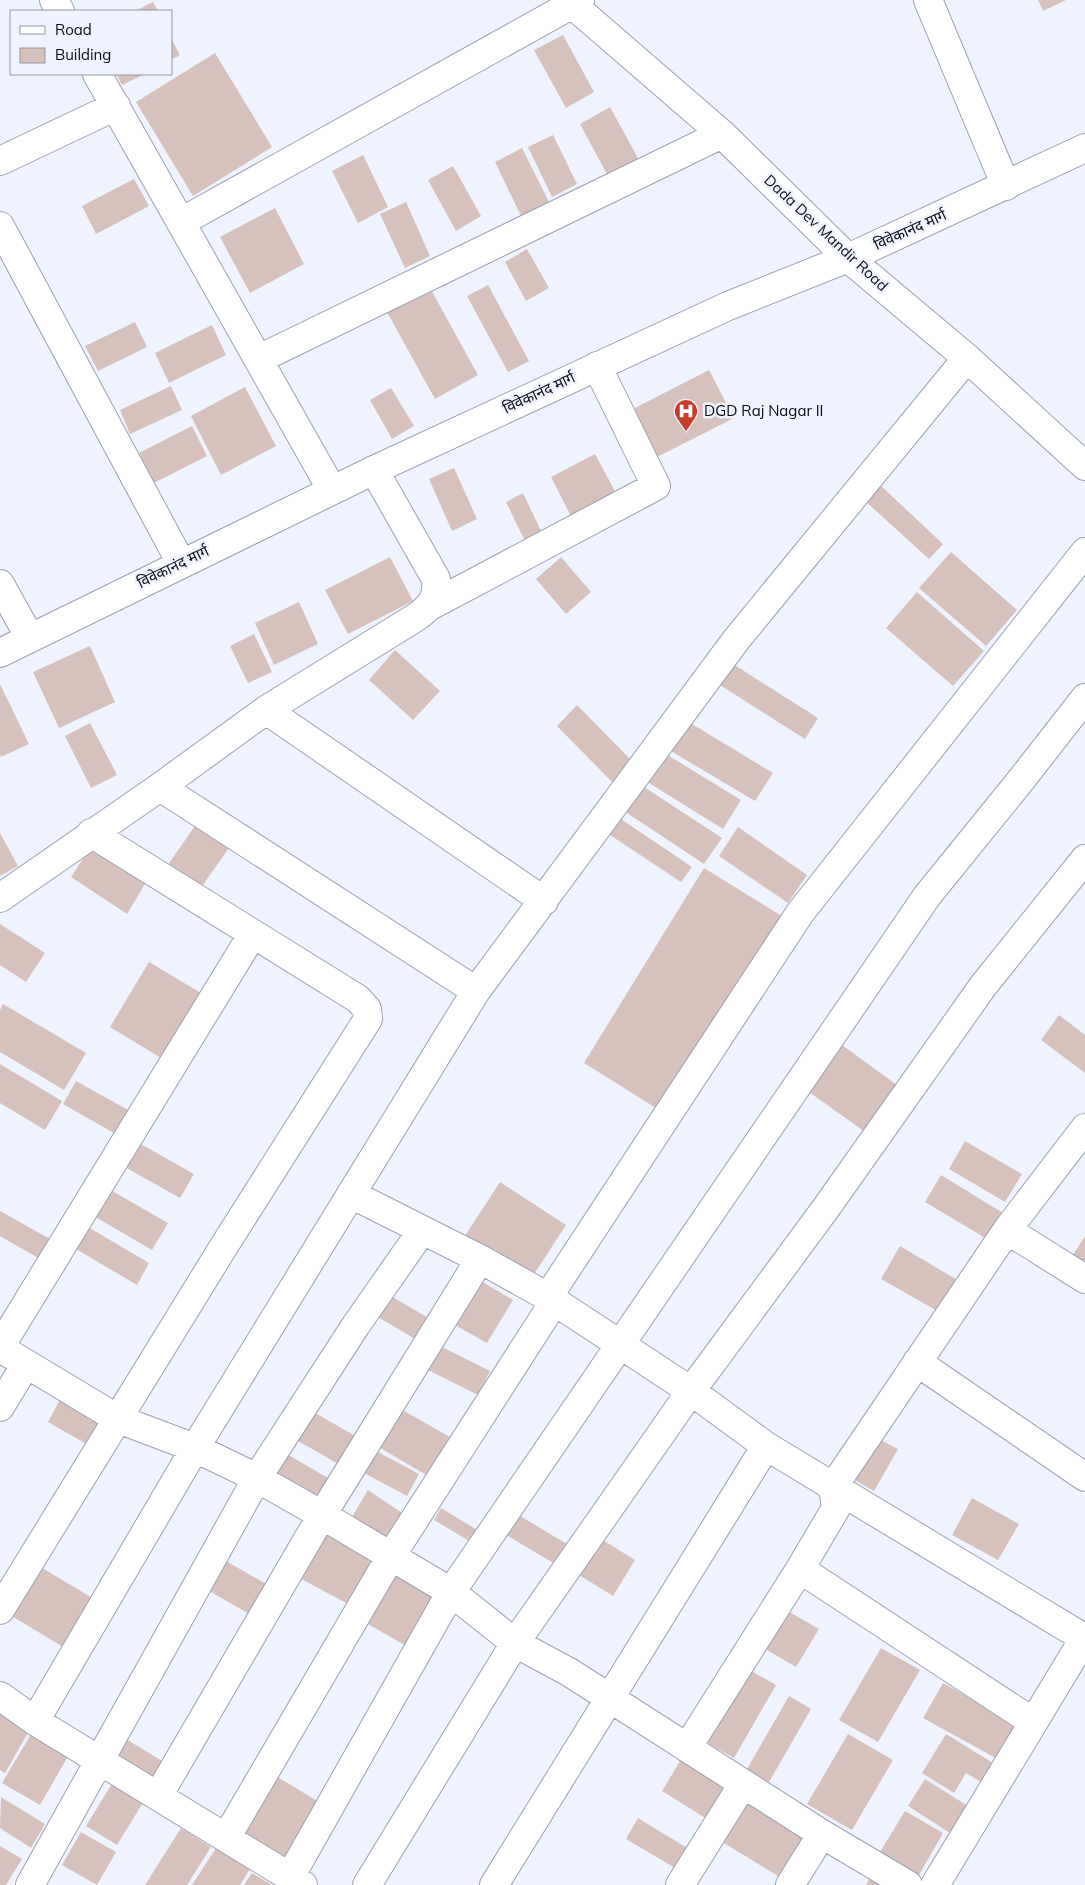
<svg xmlns="http://www.w3.org/2000/svg" width="1085" height="1885" viewBox="0 0 1085 1885" font-family="Mulish,'Noto Sans Devanagari',sans-serif">
<rect width="100%" height="100%" fill="#eff3fe"/>
<path fill="#d7c1bd" d="M1038,0h28l-23,11z
M153,2l5,9h-23z
M563,35l31,57 -28,16 -32,-58z
M171,38l9,17 -9,5z
M215,53l57,94 -79,49 -57,-94z
M116,74h29l-23,11z
M610,107l29,53 -31,16 -28,-52z
M553,135l24,49 -25,13 -24,-50z
M522,148l28,56 -28,14 -27,-56z
M363,155l25,52 -30,16 -26,-52z
M453,166l28,50 -25,15 -28,-51z
M134,179l15,27 -53,28 -14,-28z
M406,202l24,54 -25,12 -25,-54z
M275,208l29,56 -54,29 -30,-56z
M527,249l22,39 -23,13 -21,-39z
M488,285l41,76 -21,11 -41,-76z
M430,288l48,87 -43,24 -48,-87z
M135,322l12,25 -49,24 -13,-25z
M212,325l14,30 -57,28 -14,-30z
M709,370l25,48 -85,43 -24,-48z
M171,386l11,24 -52,24 -10,-24z
M245,387l31,59 -55,29 -30,-59z
M391,388l23,38 -22,13 -22,-39z
M192,426l15,30 -53,27 -15,-30z
M595,454l22,41 -45,23 -21,-41z
M454,468l23,51 -25,12 -23,-52z
M879,484l64,60 -14,15 -65,-59z
M523,493l20,42 -17,8 -20,-41z
M951,552l66,58 -31,36 -67,-58z
M390,557l23,44 -65,33 -23,-44z
M561,557l30,35 -25,22 -30,-35z
M917,592l67,59 -31,35 -67,-58z
M299,602l19,42 -44,21 -19,-42z
M254,634l18,38 -24,11 -18,-37z
M90,646l25,56 -56,26 -26,-56z
M395,650l45,41 -27,29 -44,-40z
M733,664l85,54 -13,21 -85,-54z
M0,684l29,60 -28,13 -1,-3z
M577,705l58,59 -20,21 -58,-59z
M687,721l86,52 -18,28 -86,-51z
M90,723l27,52 -26,13 -26,-52z
M666,754l75,46 -18,29 -74,-46z
M638,783l84,55 -18,26 -83,-55z
M618,817l74,50 -11,15 -74,-49z
M199,820l34,22 -37,53 -33,-23z
M738,827l69,48 -19,28 -69,-47z
M0,833l18,33 -18,10z
M90,848l55,36 -18,30 -56,-37z
M704,868l81,50 -121,195 -80,-50z
M0,924l45,29 -19,29 -26,-17z
M149,962l52,31 -40,65 -51,-31z
M3,1004l83,49 -22,37 -64,-38v-42z
M1059,1015l26,20v38l-44,-33z
M842,1045l59,43 -33,46 -59,-42z
M0,1064l62,37 -17,29 -45,-27z
M76,1081l63,35 -13,24 -63,-36z
M965,1141l57,33 -17,28 -56,-33z
M137,1142l57,32 -14,24 -57,-32z
M941,1175l62,38 -16,26 -62,-37z
M500,1182l66,43 -39,60 -66,-43z
M107,1188l61,35 -16,27 -60,-35z
M0,1211l59,33 -12,19 -47,-27z
M88,1227l61,36 -12,22 -61,-36z
M1085,1236v35l-16,-10z
M900,1246l59,35 -18,32 -60,-34z
M479,1280l34,20 -26,43 -34,-19z
M384,1292l46,27 -13,21 -46,-27z
M438,1345l52,26 -12,24 -52,-26z
M62,1396l40,22 -14,27 -40,-23z
M399,1408l56,32 -22,39 -56,-33z
M310,1410l47,27 -17,28 -47,-27z
M877,1438l21,11 -24,42 -21,-12z
M374,1450l45,24 -12,22 -45,-24z
M285,1453l50,29 -16,26 -50,-28z
M368,1490l34,23 -19,31 -34,-22z
M972,1498l47,26 -21,36 -46,-25z
M441,1508l38,23 -8,11 -37,-22z
M515,1513l57,34 -12,20 -57,-34z
M321,1523l55,30 -28,51 -56,-30z
M598,1537l37,23 -22,36 -37,-23z
M219,1557l56,32 -17,30 -56,-32z
M393,1565l47,27 -32,55 -47,-27z
M39,1566l60,36 -29,49 -60,-36z
M784,1609l35,20 -23,38 -34,-20z
M881,1648l39,22 -42,72 -39,-22z
M746,1668l30,17 -42,73 -30,-17z
M943,1683l78,43 -20,35 -78,-43z
M789,1696l22,13 -42,73 -22,-13z
M0,1712l30,17 -25,44 -5,-3z
M33,1731l37,22 -30,52 -38,-22z
M848,1734l45,26 -41,70 -45,-26z
M946,1734l47,29 -12,19 -15,-9 -12,20 -32,-20z
M121,1736l51,31 -13,21 -50,-31z
M685,1753l54,32 -24,39 -53,-33z
M276,1776l51,31 -38,64 -51,-31z
M925,1779l43,27 -18,27 -42,-27z
M113,1782l31,19 -27,44 -31,-19z
M744,1789l69,42 -30,48 -69,-42z
M1,1797l44,27 -14,24 -31,-20z
M905,1811l38,22 -24,42 -39,-23z
M638,1818l54,33 -12,20 -54,-32z
M181,1828l30,19 -24,38h-42z
M81,1832l35,20 -19,33 -35,-20z
M0,1846l22,13 -16,26h-6z
M216,1848l34,21 -10,16h-48z
M252,1873l20,12h-28z
M871,1876l16,9h-21z"/>
<g fill="none" stroke-linecap="round" stroke-linejoin="round">
<g stroke="#9aa1b1" stroke-width="30">
<path id="street" d="M54,0l6,11
M567,0l155,134 126,124 119,100 118,108
M928,0l78,186
M97,74l235,416
M0,161l116,-55
M181,222l399,-222
M0,226l181,337
M259,359l463,-225
M0,584l30,54
M432,605l224,-119 -59,-120
M266,710l278,191
M160,787l316,204
M0,898l160,-111 106,-77 152,-94c14,-11 20,-19 18,-37l-62,-109
M351,1194l129,65 68,38 143,94 75,55 318,192
M1007,1230l78,49
M548,1297l252,-384 285,-361
M0,1347l252,-412
M0,1348l118,71 77,29 62,30 65,37 129,77 64,51 54,29 253,162 86,51
M917,1362l168,115
M0,1407l26,-43
M800,1569l36,-61 -3,-21 174,-257 78,-102
M0,1610l224,-364 144,-227 -1,-10 -9,-10 -267,-166
M0,1696l35,25 268,164
M35,1721l160,-273 281,-457 260,-351 231,-282
M687,1748l113,-179 233,153
M158,1796l164,-281 158,-256
M226,1838l165,-282 163,-254
M290,1877l161,-285 476,-696 94,-116 64,-82
M30,1885l227,-407 99,-153 65,-93
M367,1885l148,-242 176,-252 135,-183 157,-222 102,-127
M494,1885l272,-439
M680,1885l63,-101
M790,1885l32,-51
M935,1885l150,-248"/>
</g>
<g stroke="#9aa1b1" stroke-width="30">
<path id="secondary" d="M0,653l374,-183 354,-164 120,-48 237,-110"/>
</g>
<use href="#street" stroke="#fff" stroke-width="28"/>
<use href="#secondary" stroke="#fff" stroke-width="28"/>
</g>
<defs>
<g id="hospital-pin" transform="scale(1.25)"><path d="M0 17L-7.5 6A9.5 9.5 0 1 1 7.5 6Z" fill="#c73b29" stroke="#eff3fe"/><path d="M-5-5h3v3.5h4V-5h3V5h-3V1.5h-4V5h-3Z" fill="#fff"/></g>
</defs>
<g fill-rule="evenodd">
<use href="#hospital-pin" x="686" y="411"/>
</g>
<g text-anchor="middle" stroke-width="5" stroke-linejoin="round" paint-order="stroke">
<g font-size="15" fill="#0a0c11" stroke="#eff3fe">
<text transform="translate(910 230) rotate(-24)" y="5">विवेकानंद मार्ग</text>
<text transform="translate(826 233) rotate(43)" y="5">Dada Dev Mandir Road</text>
<text transform="translate(539 393) rotate(-25)" y="5">विवेकानंद मार्ग</text>
<text transform="translate(173 567) rotate(-26)" y="5">विवेकानंद मार्ग</text>
</g>
<g font-size="15" fill="#0a0c11" stroke="#eff3fe" text-anchor="start">
<text x="704" y="416">DGD Raj Nagar II</text>
</g>
</g>
<rect x="10" y="10" width="162" height="65" fill="#eff3fe" stroke="#93979f"/>
<rect x="20" y="26" width="25" height="8" fill="#ffffff" stroke="#93979f"/>
<text x="55" y="35" font-size="15" fill="#0a0c11">Road</text>
<rect x="20" y="48" width="25" height="15" fill="#d7c1bd" stroke="#93979f"/>
<text x="55" y="60" font-size="15" fill="#0a0c11">Building</text>
</svg>
